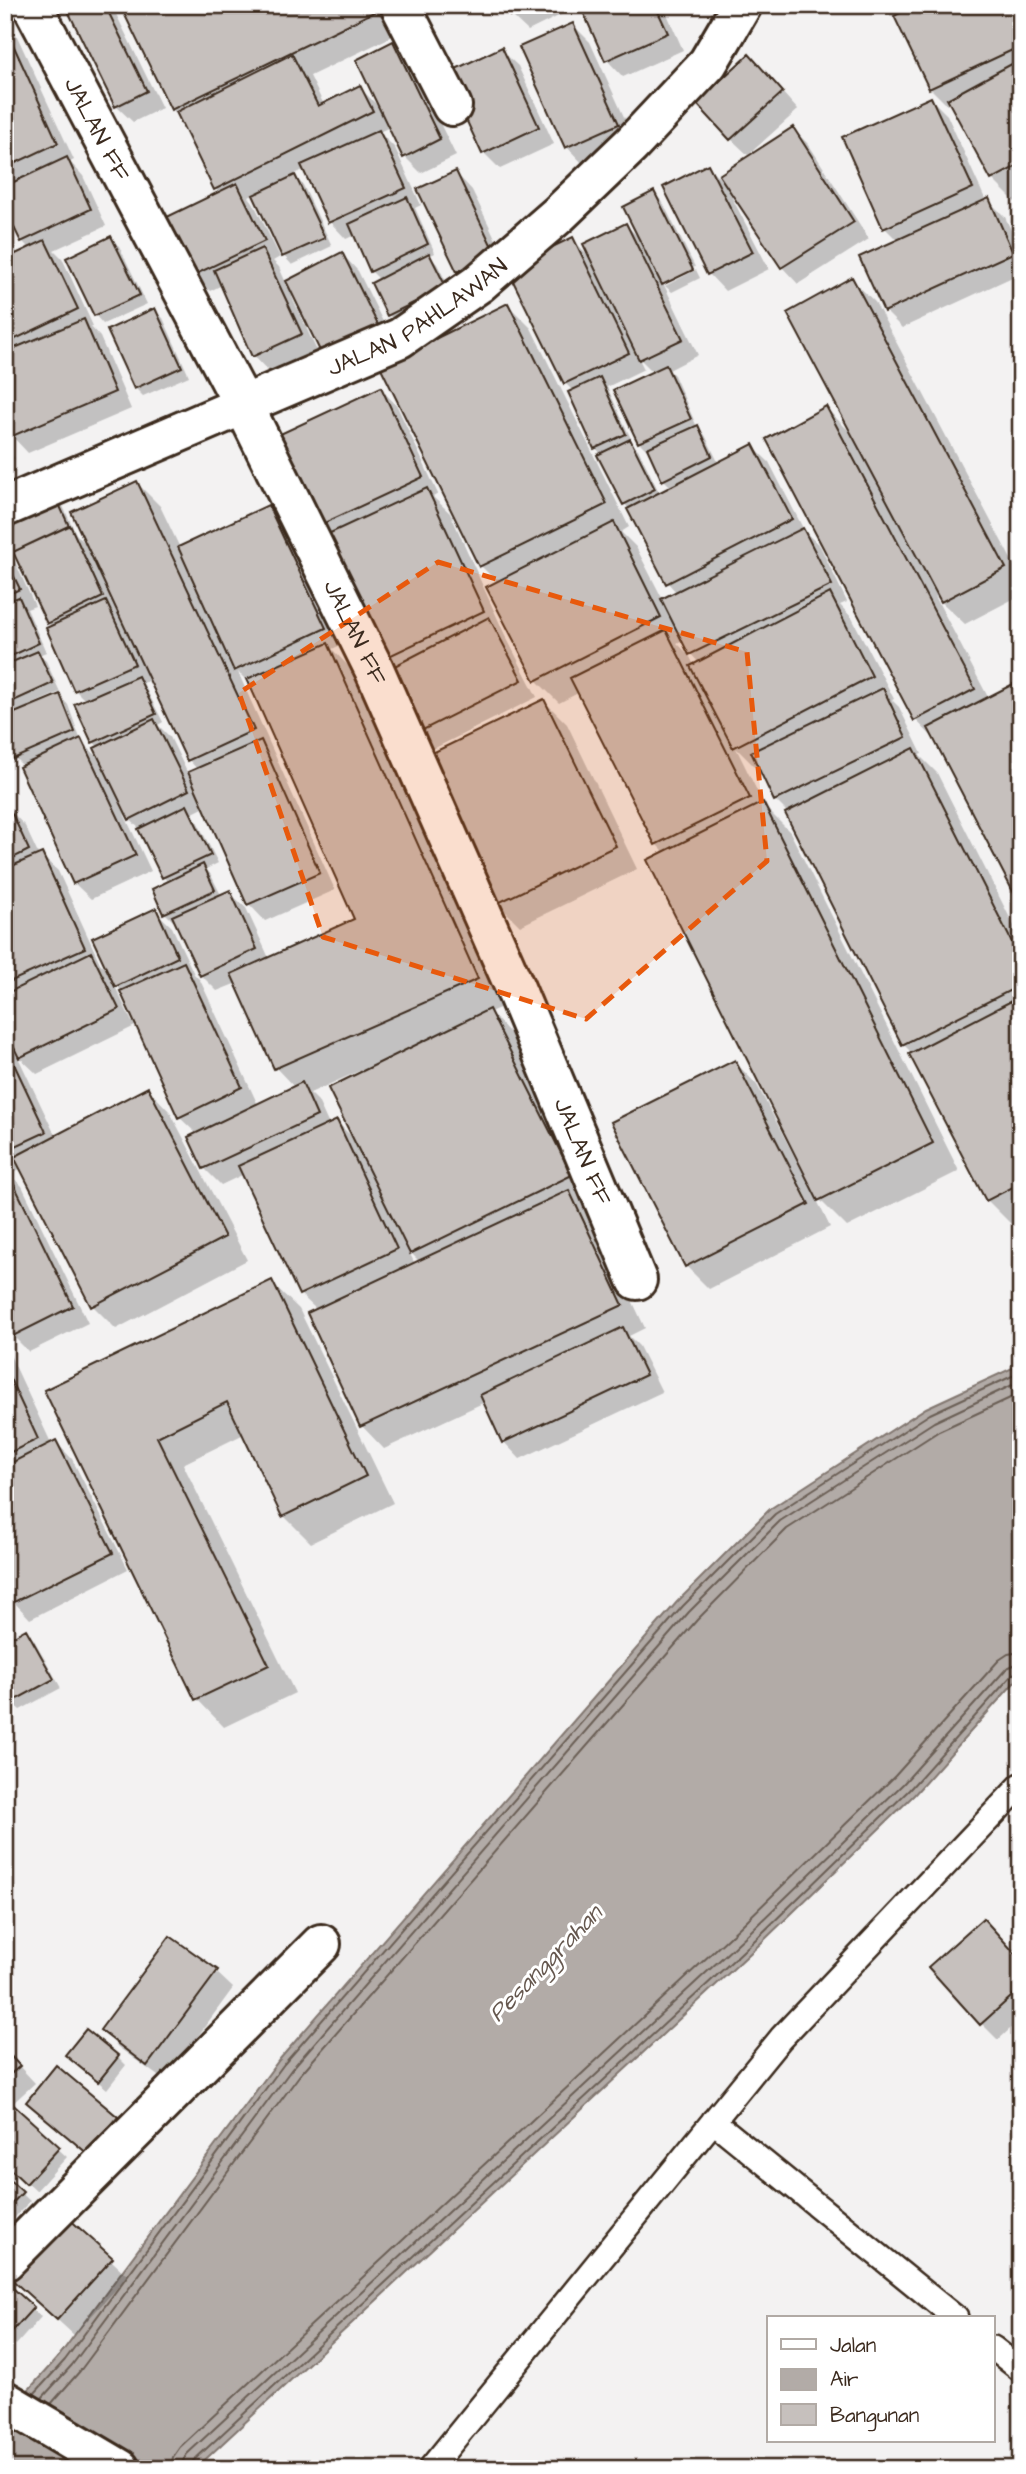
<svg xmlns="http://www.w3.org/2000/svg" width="1026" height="2474" viewBox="0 0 1026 2474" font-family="'Architects Daughter',sans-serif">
<rect width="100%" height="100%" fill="#f3f2f2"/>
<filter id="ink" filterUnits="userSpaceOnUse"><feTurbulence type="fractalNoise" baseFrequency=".0143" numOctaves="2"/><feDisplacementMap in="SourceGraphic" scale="14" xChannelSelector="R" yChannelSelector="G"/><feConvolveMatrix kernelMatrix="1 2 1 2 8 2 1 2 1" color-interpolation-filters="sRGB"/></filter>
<g filter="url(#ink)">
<path fill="#b2aba7" stroke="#827770" stroke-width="2" d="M1021,1364v311l-107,120 -154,149 -565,525h-190v-53l54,-60 220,-296 398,-458 93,-93 156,-101z"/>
<path fill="#0003" fill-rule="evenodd" d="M5,5h10l2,5 -12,5z
M50,5h59l6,7 47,96 -29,14 -17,-16 -46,-96 -10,5z
M122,5h259l14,30 -85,41 14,29 36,-17 20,20 12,-64 17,16 47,96 -35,17 -16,-16 -15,-30 -11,5 16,16 26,57 -6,3 20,45 -6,3 8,8 16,31 -56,28 -8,-8 -9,-35 -9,-9 -16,-36 -9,4 -16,-17 -25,-53 -12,6 10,10 29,61 -40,19 -8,-9 -29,-62 -6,3 4,5 27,55 -7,4 6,6 7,16 56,-29 16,17 36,73 -99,-48 -3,1 25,54 -47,22 -16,-17 -32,-71 -12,6 -17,-16 27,-82 -4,-4 -36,-72 -8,-8z
M507,5h74l-53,26 -17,-16z
M582,5h81l20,45 -60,27 -16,-17z
M920,5h101v194l-6,3 -23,-23 -41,-76 -4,2 -17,-17z
M5,23l11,11 58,126 -4,2 13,14 23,50 -52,24 8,8 31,68 -2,1 9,10 31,72 -103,44 -16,-17 -7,-15v-193l13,27 12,-6 -8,-8 -14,-55 -3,-2z
M573,25l17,17 45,99 -52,23 -16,-17z
M501,50l17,16 36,78 -54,25 -16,-16z
M765,73l33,37 -50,45 -17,-16z
M931,99l16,16 39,86 2,-1 17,17 16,35v21l-119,55 -17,-17 13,-70 -13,-13z
M793,129l16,16 60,94 -71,45 -16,-17 -53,-80 -2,1 42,81 -44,22 -16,-17 -43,-86 42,-22 17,18z
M456,173l16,17 38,79 62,-30 19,19 35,-33 15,15 12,-47 9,8 33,66 -31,15v3l34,70 -29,15 5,5 23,52 8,8 14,29 33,-18 17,16 36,70 15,14 27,56 -7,3 12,13 42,81 -2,1 7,7 23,47 -3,1 18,18 84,167v278l-11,5 -23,-23 -74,-146 -10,-10 -116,-232 -12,-12 -15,-32 -2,2 -22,-22 29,59 25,25 169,339 -112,56 -33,-33 16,33 -121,62 -23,-23 49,-204 22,23 45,86 3,-1 -140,-317 -9,-9 -76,-152 -21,11 -23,-23 -38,-97 -17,-17 27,-261 23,23 98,199 -8,5 15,15 27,53 14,-7 -9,-10 -38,-73 -5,-6 -23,-49 -6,-7 -26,-55 4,-1 -9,-9 -55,-112 -35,17 -17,-17zM638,357l16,16 -39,18 24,51 9,9 2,-1 14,30 8,8 -12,6 -22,-45 -6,-5 1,-1 -26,-56 37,-18zM683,640l8,14 8,9 -5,2 -5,-10 -12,-12z
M111,238l8,8 28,58 -44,20 -8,-9z
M696,270l4,8 -28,14 -7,-6z
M852,280l23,22 146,276v17l-56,29 -30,-28 54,103 -53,42 -20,-21 -148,-281 58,-31 27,27z
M154,310l9,8 26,58 -46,20 -8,-8z
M381,389l16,17 41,88 -5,3 17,16 55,122 32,62 -106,53 -17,-16 -17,-67 -10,-10 -68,-132z
M5,439l10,20 -10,4z
M137,483l23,23 20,42 88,-41 17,17 56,121 -9,4 23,24 149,333 -14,6 21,22 82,164 -12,6 11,11 53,113 -16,8 10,10 23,46 -142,67 -16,-17 -19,-40 -101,47 -22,-23 -45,-116 -17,-16 -56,-120 -23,11 -17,-17 -7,-34 -18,-17 -42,-92 -100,49 -20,-19 39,82 92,-48 22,23 77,148 -131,69 -23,-23 -71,-138 -13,6 13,12 66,137 -59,29 -16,-16 -8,-15v-325l9,-5 -9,-10v-170l4,-2 16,17 14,30 2,-1 17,16 42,92 10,10 45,-62 17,16 22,47 6,6 58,125 37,-17 -19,-20 -39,-85 -20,8 -16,-16 -25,-55 -3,1 -8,-8 4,-31 -6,-5 -23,-48 -16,-15 27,57 -60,28 -17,-16 -50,-116 -9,-9 -10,-40v-199l49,-24 8,9 14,30 12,12zM11,553l8,8 29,62 5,4 22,63 11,11 7,41 6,5 3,14 -21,-20 -13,-36 -8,-9 -31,13 -1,-3 32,-14 -14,-31 -7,-6 7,-3 -19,-43 8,-3zM238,672l15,15 103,232 -87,39 -23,-50 -17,-16 -8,3 -10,-20 -5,-6 12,-6 -25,-50 12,-6 44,97 16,17 70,-31zM151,680l38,80 9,10 -10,4 -18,-37 -12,-12 5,-3 -20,-39zM114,984l8,7 13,30 -3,1zM359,1071l2,3 -5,67 -19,-19 -8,3 -11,-24 -8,-8zM409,1252h1l10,10 -5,2z
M544,701l23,23 70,145 -117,57 -23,-23z
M271,1282l28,27 94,194 -82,40 -27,-27 -40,-82 -61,30 112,229 -71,34 -27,-28 -151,-308z
M5,1344l47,101 4,-3 16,17 56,110 -98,50 -16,-17 -9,-16z
M26,1631l8,9 27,48 -41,22 -9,-8z
M1021,1960v59l-23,21 -17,-17z
M216,1972l17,16 -68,93 -47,-34 -16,-17z
M5,2051l30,32 -24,22 56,52 -31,34 -31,-29z
M118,2057l8,8 -19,24 -32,-26z
M56,2068l78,67 -29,34 -77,-67z
M5,2178l25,23 -25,27z
M67,2219l61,57 -54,59 -45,-41z
M5,2283l36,34 -25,28 -11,-10z"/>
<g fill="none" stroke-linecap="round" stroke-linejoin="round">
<path stroke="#6b5e55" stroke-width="2" d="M34,2394l31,-34 219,-296 399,-458 92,-92 155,-100 91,-42
M42,2398l30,-33 219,-295 398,-458 91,-91 154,-99 87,-41
M51,2404l29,-33 219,-295 398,-456 90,-91 152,-98 82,-38
M171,2469l2,-12 7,-10 562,-522 153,-149 104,-116 9,-6 13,-2
M182,2469l1,-8 4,-7 563,-522 153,-148 104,-116 14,-6
M191,2469l2,-8 563,-522 153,-149 104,-116 8,-3"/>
</g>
<path fill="#c6c0bd" stroke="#3b2a1e" stroke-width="2" d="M75,5h30l42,86 -32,16 -48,-98z
M120,5h250l4,7 -203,98z
M505,5h27l-22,11z
M580,5h75l13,28 -63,28z
M916,5h98l7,14v27l-92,43 -35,-73z
M573,23l46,101 -54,24 -46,-101z
M5,27l53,116 -53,25z
M393,41l47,98 -37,19 -47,-98z
M502,47l37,80 -57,27 -37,-80z
M292,54l26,52 42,-21 13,26 -159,79 -38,-78z
M749,54l34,38 -53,48 -34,-37z
M1021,59v105l-30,16 -44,-81z
M931,97l42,91 -90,41 -41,-92z
M793,127l61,95 -73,46 -62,-93z
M379,130l27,58 -78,35 -27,-58z
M67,157l24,52 -70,33 -16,-33v-23z
M708,164l45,88 -46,23 -44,-88z
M456,171l39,82 -38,19 -40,-83z
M295,175l30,63 -43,19 -29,-62z
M237,183l28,58 -73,35 -27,-58z
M654,191l39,79 -31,15 -39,-78z
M407,197l21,47 -58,28 -21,-48z
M989,198l24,55 -129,59 -25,-55z
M626,223l57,116 -44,21 -56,-116z
M111,236l29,59 -46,21 -28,-58z
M573,237l56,116 -65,31 -57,-115z
M45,240l33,69 -73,35v-85z
M262,248l40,86 -50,23 -38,-87z
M342,252l37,75 -57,28 -36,-74z
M429,253l17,34 -59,29 -16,-33z
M852,277l154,291 -65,34 -154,-289z
M508,303l99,201 -128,63 -99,-201z
M155,308l27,59 -48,22 -27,-59z
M84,319l31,73 -105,45 -5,-12v-73z
M666,365l25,54 -53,24 -25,-53z
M600,377l26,57 -32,15 -26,-57z
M381,387l42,90 -105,49 -42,-90z
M826,406l149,283 -61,32 -148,-282z
M698,425l14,31 -50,25 -15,-33z
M630,439l25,50 -32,16 -26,-50z
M753,444l39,75 -126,65 -39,-75z
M137,481l117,249 -67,31 -116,-249z
M427,488l57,123 -99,47 -57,-124z
M54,493l15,33 -60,28 -4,-8v-29z
M268,505l58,123 -92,43 -56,-124z
M614,522l47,95 -126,64 -49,-94z
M70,525l33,72 -56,27 -34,-72z
M803,528l29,57 -143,70 -28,-56z
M5,558l15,31 -15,7z
M830,593l42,83 -139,72 -43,-82z
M19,597l20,46 -34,16v-57z
M106,601l29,63 -61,27 -28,-63z
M489,617l33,63 -109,55 -32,-62z
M666,630l84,168 -95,47 -85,-167z
M328,643l150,336 -204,90 -43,-95 123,-55 -107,-240z
M38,651l15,32 -48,22v-40z
M138,676l18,38 -64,29 -18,-39z
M1021,680v227l-93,-179z
M883,688l23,49 -132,64 -23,-49z
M60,694l15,38 -62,27 -8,-20v-22z
M544,699l72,147 -120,58 -72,-147z
M154,719l35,71 -60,30 -35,-72z
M81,738l55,117 -63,29 -54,-117z
M261,740l59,133 -73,32 -59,-133z
M914,748l107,212v25l-119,60 -117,-232z
M763,802l170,341 -115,58 -171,-341z
M187,805l24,50 -49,23 -24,-49z
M9,807l20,43 -24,12v-53z
M42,853l43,95 -80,36v-115z
M203,864l12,26 -52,24 -11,-25z
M230,890l27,59 -57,27 -28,-60z
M156,908l22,49 -63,30 -23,-49z
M91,952l28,57 -100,49 -14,-29v-35z
M184,962l58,125 -64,31 -58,-127z
M1021,996v187l-35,18 -77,-147z
M489,1009l83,166 -162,79 -82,-166z
M5,1045l41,87 -41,19z
M735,1060l74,144 -124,63 -74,-145z
M302,1082l15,34 -114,53 -15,-32z
M148,1087l77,150 -134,70 -77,-150z
M337,1120l60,129 -98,46 -61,-129z
M6,1168l67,138 -62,31 -6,-12z
M569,1190l54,115 -263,122 -53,-114z
M272,1280l94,196 -84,41 -55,-115 -70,35 112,228 -74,35 -151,-310z
M623,1327l23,48 -144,68 -22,-48z
M5,1368l33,71 -33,16z
M56,1440l57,113 -101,50 -7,-14v-123z
M26,1629l28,50 -44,24 -5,-9v-53z
M983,1918l38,42v28l-41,37 -52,-58z
M170,1936l48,34 -71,96 -47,-36z
M86,2029l33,27 -21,26 -33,-27z
M5,2050l15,16 -15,13z
M56,2065l62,52 -30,37 -62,-52z
M8,2100l52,47 -34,37 -21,-20v-61z
M5,2176l18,16 -18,19z
M67,2217l46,41 -56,62 -47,-42z
M5,2281l29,26 -28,31 -1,-1z"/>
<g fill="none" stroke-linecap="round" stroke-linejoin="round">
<g stroke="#3b2a1e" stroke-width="28">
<path id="service" d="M713,2121l243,197
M993,2348l28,22
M430,2469l351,-431 240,-253"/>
</g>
<g stroke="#3b2a1e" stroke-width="44">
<g id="minor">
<path d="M400,5l52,101"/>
<path id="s1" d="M244,406l130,263 141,319 122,292"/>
<path d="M5,2261l316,-317"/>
</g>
</g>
<g stroke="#3b2a1e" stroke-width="44">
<g id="tertiary">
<path id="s2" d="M32,5l212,401"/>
<path id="s3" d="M5,507l395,-169 78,-54 81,-70 72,-69 77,-82 34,-58"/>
<path d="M5,2401l115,68"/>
</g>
</g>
<use href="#service" stroke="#fff" stroke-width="23"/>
<use href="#minor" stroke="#fff" stroke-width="38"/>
<use href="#tertiary" stroke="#fff" stroke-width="38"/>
</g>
</g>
<path fill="#e8590c" fill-opacity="0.2" stroke="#e8590c" stroke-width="5" stroke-dasharray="14 9" stroke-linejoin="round" d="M438,562l309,90 20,209 -181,158 -263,-82 -84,-244z"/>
<g text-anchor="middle" stroke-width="6" stroke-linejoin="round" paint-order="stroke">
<g font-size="23" fill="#3b2a1e" stroke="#fff">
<text dy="8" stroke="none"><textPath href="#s2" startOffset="140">JALAN FF</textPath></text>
<text dy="8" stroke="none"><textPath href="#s3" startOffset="455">JALAN PAHLAWAN</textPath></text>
<text dy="8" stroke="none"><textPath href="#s1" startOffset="252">JALAN FF</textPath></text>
<text dy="8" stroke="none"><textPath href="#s1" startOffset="819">JALAN FF</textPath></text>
</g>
<g font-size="24" font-style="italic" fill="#65574e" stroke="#fff">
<text transform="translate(545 1963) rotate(-46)" y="8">Pesanggrahan</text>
</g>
</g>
<rect width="1026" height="2474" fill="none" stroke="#fff" stroke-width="28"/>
<rect x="14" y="14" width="998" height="2446" fill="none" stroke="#3b2a1e" stroke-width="2.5" filter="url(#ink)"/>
<rect x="767" y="2316" width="228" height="126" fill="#ffffff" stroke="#b1aaa5" stroke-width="2"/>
<rect x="781" y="2339" width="35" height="10" fill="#ffffff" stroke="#b1aaa5" stroke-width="2"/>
<text x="830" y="2352" font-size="21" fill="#3b2a1e">Jalan</text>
<rect x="781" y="2369" width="35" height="21" fill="#b2aba7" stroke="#b1aaa5" stroke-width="2"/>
<text x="830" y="2386" font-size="21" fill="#3b2a1e">Air</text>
<rect x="781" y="2404" width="35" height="21" fill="#c6c0bd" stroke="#b1aaa5" stroke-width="2"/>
<text x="830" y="2422" font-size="21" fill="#3b2a1e">Bangunan</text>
</svg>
